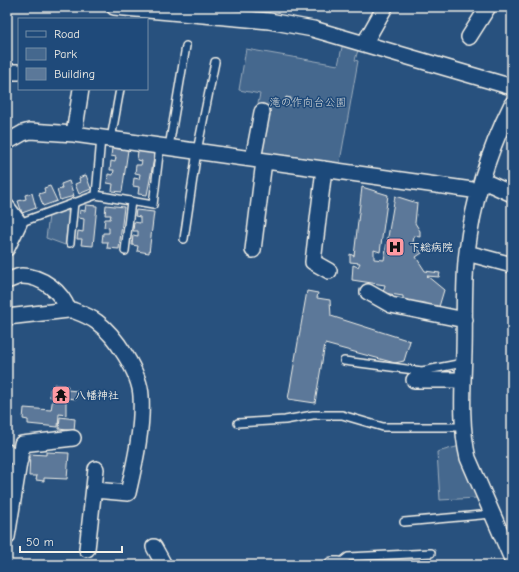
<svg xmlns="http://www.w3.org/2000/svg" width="519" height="572" viewBox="0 0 519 572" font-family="'Comic Neue','Klee One',sans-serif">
<rect width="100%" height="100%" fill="#28517e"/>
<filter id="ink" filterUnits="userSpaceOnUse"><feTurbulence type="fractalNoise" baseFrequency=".025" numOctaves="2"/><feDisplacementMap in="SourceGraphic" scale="8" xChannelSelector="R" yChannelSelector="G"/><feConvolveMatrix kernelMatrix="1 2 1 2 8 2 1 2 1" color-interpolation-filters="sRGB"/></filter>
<g filter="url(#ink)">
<path fill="#45688e" stroke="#9cacbb" d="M343,43l16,4 -4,13 3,1 -19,106 -77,-10 -3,-5 -2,-44 3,-14 -21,-4 7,-41 92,16z
M66,210l3,4 -4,31 -19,-7 3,-22z
M460,446l2,13 15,39 -37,2 -3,-48z"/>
<path fill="#5b7899" stroke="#f4f1e8" d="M286,97l5,1 -1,7 -6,-1z
M112,148l16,2 -6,42 -10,-1 1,-7 -6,-1 1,-9 5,1 1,-5h-4l1,-9 4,1 1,-5 -5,-1z
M138,150l17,3 -8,42 -9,-1 1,-7 -6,-1 1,-8 5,1 1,-5 -5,-1 1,-8h5l1,-4 -5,-1z
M86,175l5,14 -12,5 -4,-10 5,-2 -1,-4z
M69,181l5,15 -14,4 -3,-10 5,-1 -1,-5z
M50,186l7,15 -14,5 -4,-12 6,-2 -1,-4z
M362,187l26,8 -8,57 -6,-2v9l10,1 11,-64 22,7 -2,20 5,8v6l-6,-1 -1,7 9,10 -6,4 9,14 15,2 -1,4 -12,-1 17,14 -6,20 -35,-9v-5l-20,-3 2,-8 -33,-5 1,-15 5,2 2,-4 -10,-1v-8l4,2z
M32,193l4,15 -14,5 -4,-12 8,-2 -1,-4z
M86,205l11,1 -4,40 -12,-1 1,-6h-5l1,-8 5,1 1,-13 -5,-1 1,-8 5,1z
M106,205l18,2 -5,42 -12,-1 1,-6h-6l1,-9h6v-5l-5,-1 1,-8h5l1,-4h-6z
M136,210l18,2 -5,41 -12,-2 1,-5 -6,-1 1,-10 5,1v-5h-5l1,-9 6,1v-6l-5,-1z
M307,291l11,2 -1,5 13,2 1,16 79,25 -6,20 -9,2 -70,-19 -10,59 -27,-4z
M54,384l14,2 -1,4 11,1 -1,8 -11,-1v17l-7,-1 -1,13 -30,-3v-4l-5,-1 1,-11 27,2 2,-13h-3v-8h3z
M60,417l15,2 -1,12 -15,-2z
M46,452l23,1 -2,26 -23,-1v3l-8,-1 1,-4h-8l1,-22 16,1z"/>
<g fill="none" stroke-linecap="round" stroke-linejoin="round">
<g stroke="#f4f1e8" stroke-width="10">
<path id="service" d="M111,139l9,-50
M169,147l17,-101
M96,195l5,-57
M19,223l77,-28 57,10 7,-59
M184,239l13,-88 18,-89
M70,243l4,-41
M125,251l6,-50
M344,361l78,10 41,-8
M238,423l47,-3 28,-5h29l41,12h81
M404,522l88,-8
M339,564l9,-7 83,-4"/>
</g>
<g stroke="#f4f1e8" stroke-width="18">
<path id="minor" d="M114,7l155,14 44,8 199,58
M469,37l19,-30
M364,44l21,-37
M7,72h12
M512,104c-23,46 -39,97 -45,148 -4,31 -2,68 -3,100 -1,34 -4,73 4,106l44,101
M74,134l7,-45
M7,142l16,-9 7,-2 44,3 405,57
M253,159l9,-47
M324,169l-11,93 16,9
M481,183l9,1 22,10
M7,207l12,16 -12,25
M253,250l11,-89
M467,253l45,12
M7,281c5,-2 11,-5 15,-5 20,0 40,16 46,34h4c8,3 17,6 25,12 18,13 43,51 44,74 2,32 -6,66 -13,97l-33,-3
M368,292l23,13 74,15
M7,317l61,-7
M414,380h49
M7,452l13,8
M7,537l15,-93 51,-6
M154,547l10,18
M87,549l9,-80
M332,565h7"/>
</g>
<use href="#service" stroke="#1f4a7a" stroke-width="7"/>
<use href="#minor" stroke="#1f4a7a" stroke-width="15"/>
</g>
</g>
<defs>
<g id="hospital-square" transform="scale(1)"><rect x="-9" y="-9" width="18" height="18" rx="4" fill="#ff9aa2" stroke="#1f4a7a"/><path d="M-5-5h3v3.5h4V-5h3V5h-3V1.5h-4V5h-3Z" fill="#111"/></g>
<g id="temple-square" transform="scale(1)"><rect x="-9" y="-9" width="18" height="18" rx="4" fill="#ff9aa2" stroke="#1f4a7a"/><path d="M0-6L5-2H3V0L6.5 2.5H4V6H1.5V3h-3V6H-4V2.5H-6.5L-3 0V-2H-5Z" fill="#111"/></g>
</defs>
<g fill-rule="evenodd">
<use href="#hospital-square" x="395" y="247"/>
<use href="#temple-square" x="61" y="395"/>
</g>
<g text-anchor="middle" stroke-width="3" stroke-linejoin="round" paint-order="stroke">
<g font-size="11" fill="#dadcda" stroke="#1f4a7a">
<text x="308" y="106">滝の作向台公園</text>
</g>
<g font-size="11" font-weight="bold" fill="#f4f1e8" stroke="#1f4a7a" text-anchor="start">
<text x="409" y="251">下総病院</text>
<text x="75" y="399">八幡神社</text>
</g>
</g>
<rect width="519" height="572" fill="none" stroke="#1f4a7a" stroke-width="24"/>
<rect x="12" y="12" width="495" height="548" fill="none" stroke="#f4f1e8" stroke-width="1.5" filter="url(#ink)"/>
<rect x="18" y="18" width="130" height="72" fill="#1f4a7a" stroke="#748da6"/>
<rect x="26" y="31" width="20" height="6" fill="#1f4a7a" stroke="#748da6"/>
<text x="54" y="38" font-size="12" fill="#f4f1e8">Road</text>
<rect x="26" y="48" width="20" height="12" fill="#45688e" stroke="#748da6"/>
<text x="54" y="58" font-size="12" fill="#f4f1e8">Park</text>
<rect x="26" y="68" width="20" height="12" fill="#5b7899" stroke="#748da6"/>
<text x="54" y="78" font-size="12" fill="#f4f1e8">Building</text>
<path d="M20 546v6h102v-6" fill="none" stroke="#f4f1e8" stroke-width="2"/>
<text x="26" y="546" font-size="12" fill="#f4f1e8" stroke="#1f4a7a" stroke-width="3" paint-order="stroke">50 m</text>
</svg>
